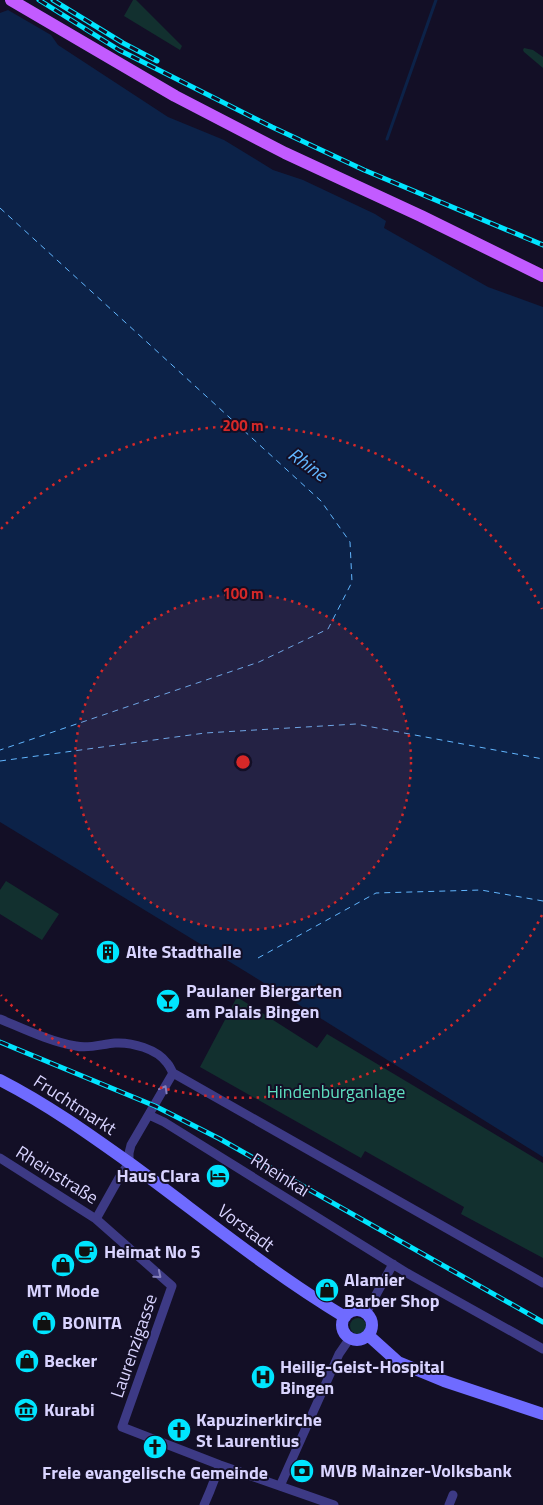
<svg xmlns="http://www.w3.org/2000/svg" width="543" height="1505" viewBox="0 0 543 1505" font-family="'Titillium Web',sans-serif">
<rect width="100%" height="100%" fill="#130f26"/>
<path fill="#12302f" d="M133,0h3l46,46 -2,4 -56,-34z
M524,48l9,2 10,7v11l-19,-16 -1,-2z
M6,881l53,33 -17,26 -42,-26v-24z
M237,997l80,51 10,-14 216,129v95l-82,-44 3,-7 -99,-56 -4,7 -161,-91z
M350 1326a8 8 0 1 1 16 0a8 8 0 1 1-16 0Z"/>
<path fill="#0c2248" d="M8,10l43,25 7,10 110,72 56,23 49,30 30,10 72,34 11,7 -2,7 104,59 55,20v850l-295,-184 -248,-151v-809z"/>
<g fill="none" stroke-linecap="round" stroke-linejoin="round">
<path stroke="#0c2248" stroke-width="3" d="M387,139l49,-139"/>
<path stroke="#62b6ff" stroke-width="1" stroke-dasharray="6 5" stroke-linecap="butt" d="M0,208l321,293 29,41 2,40 -24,47 -69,33 -259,88
M0,761l205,-28 151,-9 187,35
M258,958l118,-65 105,-3 62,11"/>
<path stroke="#3d3a85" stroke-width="9" d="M0,1019c24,10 51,23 76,27 13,3 26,-2 39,-3 17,-1 42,6 52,20 3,3 4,7 6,10
M173,1073l370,210
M149,1115l15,7 243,151 136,76
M0,1158l96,61 76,67 -50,141 98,38 114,40
M96,1219l23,-41 10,-15v-10l2,-8 42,-72
M366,1313l27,-49
M280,1486l59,-132 11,-16
M204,1505l6,-14 10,-26
M449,1505l4,-10"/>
<path stroke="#6f6bff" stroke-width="12" d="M0,1080c47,24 89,54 131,84 71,52 139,108 214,153
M342 1325a15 15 0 1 1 30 0a15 15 0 1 1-30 0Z
M368,1335l30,27 46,19 99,33"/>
<path stroke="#c25bff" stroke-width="12" d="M11,0l164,96 110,57 136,63 122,60"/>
<g stroke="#00e5ff" stroke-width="5">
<path id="rail" d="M39,0l80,50 153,77 92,43 179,75
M53,0l70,43 34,18
M0,1042l155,64 65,33 323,183"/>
</g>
<use href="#rail" stroke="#130f26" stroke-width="3" stroke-dasharray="9" stroke-linecap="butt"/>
</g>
<defs><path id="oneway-chevron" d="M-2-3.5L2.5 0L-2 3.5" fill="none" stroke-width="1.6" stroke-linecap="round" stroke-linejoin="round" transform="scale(1.25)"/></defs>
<g stroke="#837fbc">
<use href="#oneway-chevron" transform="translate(164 1089) rotate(-61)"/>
<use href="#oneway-chevron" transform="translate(158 1275) rotate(40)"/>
</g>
<circle cx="243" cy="762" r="168" fill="#d62828" fill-opacity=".12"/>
<g fill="none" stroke="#d62828" stroke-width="2.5" stroke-dasharray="2.5 5">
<circle cx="243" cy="762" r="168"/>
<path d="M542 915A336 336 0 0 1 1 995M1 529A336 336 0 0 1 542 609"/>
</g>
<defs>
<g id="building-disc" transform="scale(1.25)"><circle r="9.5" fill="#00e5ff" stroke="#130f26"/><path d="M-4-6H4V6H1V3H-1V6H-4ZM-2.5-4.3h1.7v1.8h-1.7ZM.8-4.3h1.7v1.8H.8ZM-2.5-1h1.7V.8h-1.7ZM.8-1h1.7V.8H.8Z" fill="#111"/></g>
<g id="bar-disc" transform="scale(1.25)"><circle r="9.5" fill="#00e5ff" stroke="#130f26"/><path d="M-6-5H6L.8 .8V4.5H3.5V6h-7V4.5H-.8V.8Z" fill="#111"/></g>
<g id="hotel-disc" transform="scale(1.25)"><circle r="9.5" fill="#00e5ff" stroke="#130f26"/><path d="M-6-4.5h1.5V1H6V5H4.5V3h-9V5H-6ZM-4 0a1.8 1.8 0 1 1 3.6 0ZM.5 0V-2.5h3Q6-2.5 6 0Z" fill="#111"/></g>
<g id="cafe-disc" transform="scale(1.25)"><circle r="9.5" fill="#00e5ff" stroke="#130f26"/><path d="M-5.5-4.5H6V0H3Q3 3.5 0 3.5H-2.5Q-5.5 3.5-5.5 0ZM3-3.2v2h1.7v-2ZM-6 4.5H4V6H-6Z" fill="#111"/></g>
<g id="shop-disc" transform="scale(1.25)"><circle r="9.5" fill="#00e5ff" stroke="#130f26"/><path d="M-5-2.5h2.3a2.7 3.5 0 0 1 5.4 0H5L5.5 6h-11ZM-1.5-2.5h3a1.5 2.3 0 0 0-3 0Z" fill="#111"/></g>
<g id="hospital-disc" transform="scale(1.25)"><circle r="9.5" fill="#00e5ff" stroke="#130f26"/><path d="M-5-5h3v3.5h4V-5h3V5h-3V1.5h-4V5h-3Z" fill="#111"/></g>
<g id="museum-disc" transform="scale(1.25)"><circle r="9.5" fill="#00e5ff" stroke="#130f26"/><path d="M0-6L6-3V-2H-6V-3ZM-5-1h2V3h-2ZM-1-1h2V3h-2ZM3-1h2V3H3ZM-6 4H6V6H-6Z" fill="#111"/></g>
<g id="church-disc" transform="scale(1.25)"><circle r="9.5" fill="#00e5ff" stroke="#130f26"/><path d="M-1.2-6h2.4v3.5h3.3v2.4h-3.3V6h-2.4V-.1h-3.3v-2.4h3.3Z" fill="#111"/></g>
<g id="bank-disc" transform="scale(1.25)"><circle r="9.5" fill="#00e5ff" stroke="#130f26"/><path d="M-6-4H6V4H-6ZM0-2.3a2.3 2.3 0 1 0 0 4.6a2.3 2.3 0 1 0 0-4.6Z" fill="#111"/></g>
</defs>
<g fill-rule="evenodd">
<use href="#building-disc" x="108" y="952"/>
<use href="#bar-disc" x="168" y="1001"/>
<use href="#hotel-disc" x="218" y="1176"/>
<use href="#cafe-disc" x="86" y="1252"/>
<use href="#shop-disc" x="63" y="1265"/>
<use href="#shop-disc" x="327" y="1290"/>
<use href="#shop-disc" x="44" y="1323"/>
<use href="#shop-disc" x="27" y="1361"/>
<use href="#hospital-disc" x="263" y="1377"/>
<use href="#museum-disc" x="26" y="1410"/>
<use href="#church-disc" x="179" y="1430"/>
<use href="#church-disc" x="155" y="1447"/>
<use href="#bank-disc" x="302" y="1471"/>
</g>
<g text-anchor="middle" stroke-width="4" stroke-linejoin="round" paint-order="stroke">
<g font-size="18" font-weight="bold" fill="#d9d4ff" stroke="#130f26" text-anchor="start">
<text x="126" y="958">Alte Stadthalle</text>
<text x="186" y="997">Paulaner Biergarten<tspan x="186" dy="21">am Palais Bingen</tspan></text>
<text x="200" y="1182" text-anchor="end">Haus Clara</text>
<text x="104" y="1258">Heimat No 5</text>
<text x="344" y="1286">Alamier<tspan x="344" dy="21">Barber Shop</tspan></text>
<text x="63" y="1297" text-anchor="middle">MT Mode</text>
<text x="62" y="1329">BONITA</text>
<text x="44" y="1367">Becker</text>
<text x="280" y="1373">Heilig-Geist-Hospital<tspan x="280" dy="21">Bingen</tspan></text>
<text x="44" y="1416">Kurabi</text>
<text x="196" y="1426">Kapuzinerkirche<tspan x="196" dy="21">St Laurentius</tspan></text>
<text x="320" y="1477">MVB Mainzer-Volksbank</text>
<text x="155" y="1479" text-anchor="middle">Freie evangelische Gemeinde</text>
</g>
<g font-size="18" fill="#5fe0c0" stroke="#130f26">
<text x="336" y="1098">Hindenburganlage</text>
</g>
<g font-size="18" fill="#d9d4ff" stroke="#130f26">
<text transform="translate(75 1105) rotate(33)" y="6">Fruchtmarkt</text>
<text transform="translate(57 1175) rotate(32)" y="6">Rheinstraße</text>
<text transform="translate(280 1175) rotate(32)" y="6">Rheinkai</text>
<text transform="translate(246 1228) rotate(37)" y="6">Vorstadt</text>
<text transform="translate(134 1346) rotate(-71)" y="6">Laurenzigasse</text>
</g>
<g font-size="19" font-style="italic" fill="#62b6ff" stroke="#130f26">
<text transform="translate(308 464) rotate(36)" y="7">Rhine</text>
</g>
</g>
<circle cx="243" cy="762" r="8" fill="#d62828" stroke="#130f26" stroke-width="2.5"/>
<g font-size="15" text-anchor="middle" font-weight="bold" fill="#d62828" stroke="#130f26" stroke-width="4" stroke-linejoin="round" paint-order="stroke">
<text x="243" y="431">200 m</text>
<text x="243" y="599">100 m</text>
</g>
</svg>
